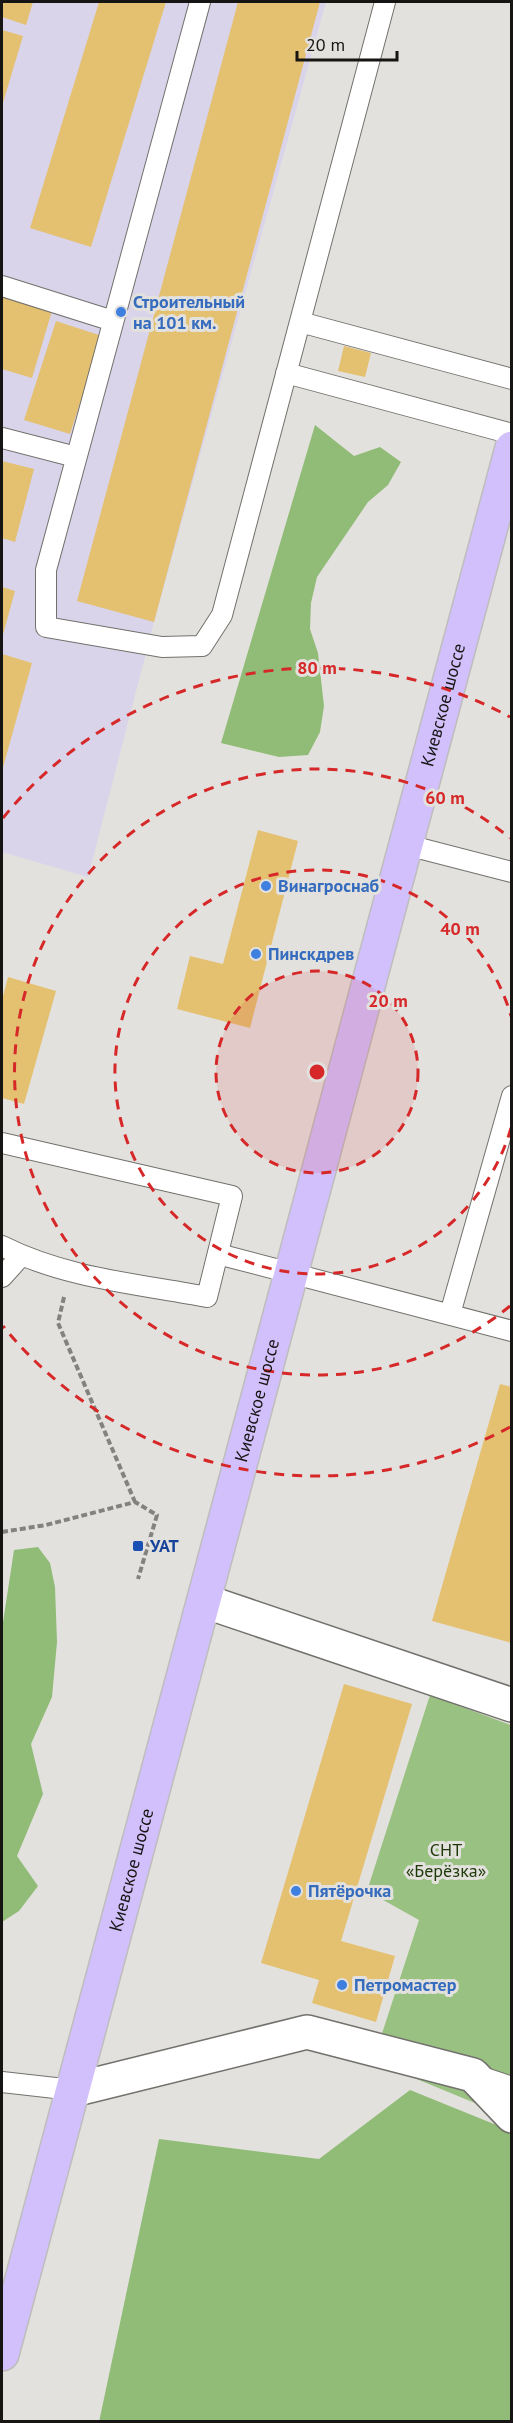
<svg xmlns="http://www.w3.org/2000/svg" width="513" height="2423" viewBox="0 0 513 2423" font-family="'PT Sans',sans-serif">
<rect width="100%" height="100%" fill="#e3e1dd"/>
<path fill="#d9d4ea" d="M2,2h324l-172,620 -66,255 -86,-25z"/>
<path fill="#99c282" d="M430,1695l81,30v393l-138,-57 46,-141 -52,-29z"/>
<path fill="#90bc77" d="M315,425l39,31 26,-9 21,15 -13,23 -20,17 -51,75 -6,26 -1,26 8,24 6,53 -4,26 -12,23 -29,2 -58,-14z
M38,1547l12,16 5,24 2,55 -5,55 -21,47 12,50 -26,62 21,30 -19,25 -17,11v-293l12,-79z
M410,2090l101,41v290l-412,1 60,-283 160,20z"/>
<path fill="#e4c071" d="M2,2h31l-7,23 -24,-8z
M99,2h67l-75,245 -61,-19z
M238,2h82l-166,620 -77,-21z
M2,30l21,6 -21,70z
M2,295l50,16 -20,67 -30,-9z
M56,321l46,15 -32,98 -46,-14z
M344,346l27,7 -6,24 -27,-6z
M2,461l32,8 -19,73 -13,-4z
M2,587l13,4 -13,47z
M2,654l30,9 -30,108z
M258,830l40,11 -48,187 -73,-19 13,-53 33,8z
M8,977l48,14 -32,113 -22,-6v-98z
M500,1384l12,3v256l-80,-22z
M344,1684l68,20 -71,237 54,15 -19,66 -64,-19 7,-23 -58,-17z"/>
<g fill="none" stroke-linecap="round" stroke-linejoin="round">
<g stroke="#73716d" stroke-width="22">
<path id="service" d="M200,2l-154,568v57l116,20 40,-1 20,-31 163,-613
M2,286l111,35
M300,322l212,57
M286,373l226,61
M2,438l74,19
M407,845l105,27
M2,1143l230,53 -25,101c-69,-13 -142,-19 -205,-51
M218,1254l294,77
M2,1277l19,-21
M450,1314l62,-218
M482,2077l30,10
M2,2082l71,8"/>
</g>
<g stroke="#73716d" stroke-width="36">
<path id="minor" d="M204,1601l308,104
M73,2090l234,-58 166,43 39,41"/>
</g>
<g stroke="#bebdbd" stroke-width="36">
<g id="trunk">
<path id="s1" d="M2,2354l510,-1906"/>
</g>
</g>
<path stroke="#84827f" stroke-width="4" stroke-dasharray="6 3" stroke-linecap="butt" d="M64,1297l-6,26 77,179
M2,1532l44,-7 89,-23 22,13 -19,64"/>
<use href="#service" stroke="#fff" stroke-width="20"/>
<use href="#minor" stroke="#fff" stroke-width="33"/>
<use href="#trunk" stroke="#d2c0fc" stroke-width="33"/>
</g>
<circle cx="317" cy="1072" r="101" fill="#d62828" fill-opacity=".12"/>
<g fill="none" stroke="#d62828" stroke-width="3" stroke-dasharray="10 8">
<circle cx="317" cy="1072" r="101"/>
<path d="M511 1128A202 202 0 1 1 511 1016"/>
<path d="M510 1306A303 303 0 1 1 510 838"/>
<path d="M510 1427A404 404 0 0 1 3 1326M3 818A404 404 0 0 1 510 717"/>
</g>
<g fill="#3f7fe0" stroke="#e3e1dd" stroke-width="2">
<circle cx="121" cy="312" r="6"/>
<circle cx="266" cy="886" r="6"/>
<circle cx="256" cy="954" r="6"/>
<circle cx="296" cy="1891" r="6"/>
<circle cx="342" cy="1985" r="6"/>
</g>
<rect fill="#1a4fb4" stroke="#e3e1dd" stroke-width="2" x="132" y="1540" width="12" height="12" rx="3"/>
<g text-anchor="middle" stroke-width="6" stroke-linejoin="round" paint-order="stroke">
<g font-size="18" font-weight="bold" fill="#366cbe" stroke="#e3e1dd" text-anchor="start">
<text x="133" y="308">Строительный<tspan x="133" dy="21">на 101 км.</tspan></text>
<text x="278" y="892">Винагроснаб</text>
<text x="268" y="960">Пинскдрев</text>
<text x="308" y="1897">Пятёрочка</text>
<text x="354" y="1991">Петромастер</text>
</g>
<g font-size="18" fill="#161513" stroke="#e3e1dd">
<text dy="6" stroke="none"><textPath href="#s1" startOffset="1707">Киевское шоссе</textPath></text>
<text dy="6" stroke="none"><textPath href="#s1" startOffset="987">Киевское шоссе</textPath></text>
<text dy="6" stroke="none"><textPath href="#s1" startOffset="501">Киевское шоссе</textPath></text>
</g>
<g font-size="18" font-weight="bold" fill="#164399" stroke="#e3e1dd" text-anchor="start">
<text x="150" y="1552">УАТ</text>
</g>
<g font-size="18" fill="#1d3908" stroke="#e3e1dd">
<text x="446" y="1856">СНТ<tspan x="446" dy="21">«Берёзка»</tspan></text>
</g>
</g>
<circle cx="317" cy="1072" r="9" fill="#d62828" stroke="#e3e1dd" stroke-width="3"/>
<g font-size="18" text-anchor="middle" font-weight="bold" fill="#d62828" stroke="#e3e1dd" stroke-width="6" stroke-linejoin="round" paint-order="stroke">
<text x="317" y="674">80 m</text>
<text x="445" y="804">60 m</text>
<text x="460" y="935">40 m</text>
<text x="388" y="1007">20 m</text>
</g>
<rect width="513" height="2423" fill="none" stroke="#161513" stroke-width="6"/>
<path d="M297 51v9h100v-9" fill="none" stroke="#161513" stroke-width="3"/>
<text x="306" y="51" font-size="18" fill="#161513" stroke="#e3e1dd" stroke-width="4.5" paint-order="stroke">20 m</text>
</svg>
